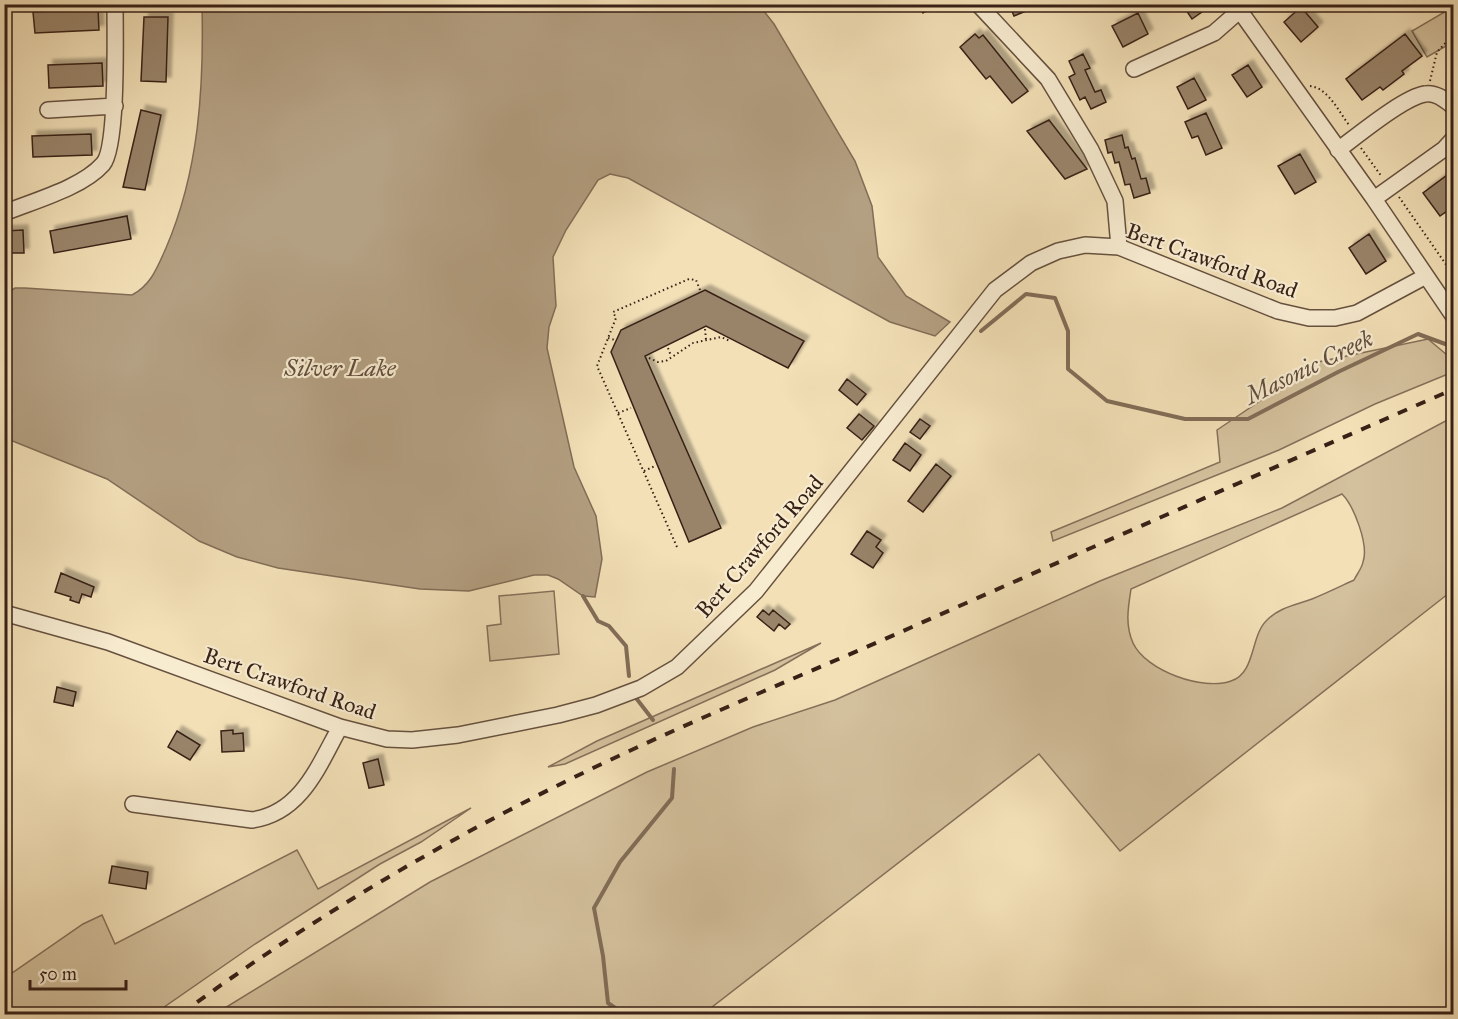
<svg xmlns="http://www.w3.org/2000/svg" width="1458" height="1019" viewBox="0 0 1458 1019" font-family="'IM FELL Great Primer',serif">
<defs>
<filter id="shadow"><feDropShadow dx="5" dy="-5" stdDeviation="1.5" flood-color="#0004"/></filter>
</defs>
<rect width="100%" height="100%" fill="#f3e0b7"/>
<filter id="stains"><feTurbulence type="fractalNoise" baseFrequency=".00333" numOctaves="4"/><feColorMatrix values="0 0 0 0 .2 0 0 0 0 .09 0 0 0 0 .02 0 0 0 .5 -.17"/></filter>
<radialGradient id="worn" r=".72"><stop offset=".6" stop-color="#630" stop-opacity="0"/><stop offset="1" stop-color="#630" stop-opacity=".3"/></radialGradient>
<path fill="#d3c09c" stroke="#85705a" stroke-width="1.5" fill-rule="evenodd" d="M1453,7v35l-26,15 -15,-26z
M1428,339l25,21v12l-78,32 -96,46 -226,91 -2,-9 169,-70 -3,-32 101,-68z
M1453,417v173l-333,261 -81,-97 -336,260h-488l215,-132 217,-110 106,-45 82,-27 265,-119 182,-73zM1342,494c12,12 27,51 21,68 -1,6 -6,12 -9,18 -13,6 -27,13 -42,19 -16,6 -32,8 -45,21 -17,16 -11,53 -36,61 -28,10 -85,-10 -98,-38 -8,-18 -5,-35 -2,-54z
M554,591l5,63 -69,7 -3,-35 14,-2 -2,-28z
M821,643l-46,27 -210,94 -17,3 49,-26z
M471,808l-50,34 -41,22 -125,80 -101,70h-149v-36l78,-54 19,-9 13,29 182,-94 21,39z"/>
<path fill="#b39f81" stroke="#816d57" stroke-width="1.5" d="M759,5l15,19 81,137 17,45 6,51 28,39 44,26 -15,14 -45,-14 -262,-144 -18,-4 -12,6 -32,50 -13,27 3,49 -7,21 -2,21 27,119 22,49 6,43 -7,38 -12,-1 -25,-17 -10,-4h-14l-65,16 -49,-2 -142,-21 -41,-11 -38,-16 -92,-62 -102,-41v-144l10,-6h10l107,7c19,-10 25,-27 34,-47 33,-77 38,-160 36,-243z"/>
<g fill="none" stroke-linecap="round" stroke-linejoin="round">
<path stroke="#816d57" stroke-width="4" d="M981,331l45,-37 29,4 13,33v38l39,32 78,18h63l90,-47 80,-38 30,11
M583,596l15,25 11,5 17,20 3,30
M636,698l17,22
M624,1014l-16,-11 -5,-47 -9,-48 26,-46 52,-64 2,-29
M643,1014h8"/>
</g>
<path fill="#99846a" stroke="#372117" stroke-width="1.5" filter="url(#shadow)" d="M919,4h19l-15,9z
M1009,4h14l3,7 -12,5z
M1182,4h21l3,5 -14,10z
M1301,7l17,20 -17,15 -17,-20z
M98,9l1,21 -64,3 -2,-21z
M1138,13l10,21 -25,13 -11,-21z
M144,17h24l-2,65 -25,-1z
M975,34l4,4 4,-3 45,56 -16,12 -22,-27 -4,3 -26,-32z
M1405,34l17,22 -20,15 2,3 -21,16 -3,-3 -18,13 -16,-21z
M1083,54l7,14 -5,2 10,22 6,-2 5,12 -15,7 -6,-12 -5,3 -11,-23 6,-3 -6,-13z
M102,63l1,23 -54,2 -1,-23z
M1248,65l14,22 -15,10 -15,-22z
M1194,78l12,22 -18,9 -11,-22z
M141,110l20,5 -16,75 -22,-3z
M1206,113l16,35 -16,7 -8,-19 -6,2 -7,-16z
M1049,120l38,49 -22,10 -38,-48z
M91,134l1,21 -59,2 -1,-21z
M1122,135l3,13 3,-1 4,12 3,-1 6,21 5,-1 4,15 -16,5 -4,-14 -5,1 -6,-23 -4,1 -3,-11 -4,1 -3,-13z
M1300,154l16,28 -21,12 -17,-28z
M1454,170v36l-14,10 -17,-23z
M127,216l4,23 -77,14 -4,-22z
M23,230l1,23h-20v-22z
M1369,234l17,27 -20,13 -17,-26z
M705,290l99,51 -16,27 -82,-42 -61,30 76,172 -32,14 -78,-190 10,-22z
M847,379l19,15 -9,11 -18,-15z
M859,414l15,12 -12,14 -15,-12z
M920,419l10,7 -10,13 -10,-7z
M905,443l16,12 -11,16 -17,-11z
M936,464l15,12 -28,36 -15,-11z
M867,531l14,9 -5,7 7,6 -10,15 -22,-14z
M61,573l33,14 -3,10 -9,-3 -3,9 -9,-3 1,-3 -16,-5z
M763,610l6,5 4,-5 17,14 -5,5 -6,-5 -5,7 -17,-14z
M57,687l19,5 -3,14 -19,-4z
M233,730v4l10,-1 1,18 -22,1 -1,-21z
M177,731l23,14 -10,15 -22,-13z
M378,759l6,26 -15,3 -6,-25z
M112,866l36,6 -2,17 -37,-6z"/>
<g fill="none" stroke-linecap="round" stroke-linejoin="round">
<g stroke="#66513f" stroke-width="18">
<path id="minor" d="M978,4l70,75 43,71 24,51 4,46
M1235,4l139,195 80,118
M1134,69l80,-36 33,-29
M48,110l67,-4
M1338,150c19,-14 66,-53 87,-56 11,-2 20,6 29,13
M1374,199l70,-50 10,-11
M4,213c29,-12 78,-25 99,-49 15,-17 12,-132 12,-160
M4,613l104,29 232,85 47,12 25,1 46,-5 100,-20 38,-10 45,-17 36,-21 79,-76 239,-301 36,-27 27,-12 27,-6 34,2 159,64 31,7h26l22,-5 69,-37
M133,804l119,16c49,-7 66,-53 88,-93"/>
</g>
<path stroke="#372117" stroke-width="2" stroke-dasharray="1.5 3" stroke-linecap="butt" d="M1430,81l7,-29 17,-18
M1310,86c18,2 29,26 39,39
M1361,148l21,29
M1399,197l55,79
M1452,286l2,-6
M705,329l1,11
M608,338l7,2
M668,348l3,8
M649,358l9,4 8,-1 27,-18 28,-6 9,4
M618,413l13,-5
M644,471l11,-5
M677,547l-80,-181 19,-48 -3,-6 76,-33 7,1 4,10"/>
<use href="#minor" stroke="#f7ebd0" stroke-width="15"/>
<path stroke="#372117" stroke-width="4" stroke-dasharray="10 10" stroke-linecap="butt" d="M181,1014c134,-99 279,-183 429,-254 91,-43 183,-81 275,-121 189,-84 379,-167 569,-250"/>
</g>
<g text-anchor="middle" stroke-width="4.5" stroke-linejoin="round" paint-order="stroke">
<g font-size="22" fill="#372117" stroke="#f7ebd0">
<text transform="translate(1212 260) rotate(20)" y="8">Bert Crawford Road</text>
<text transform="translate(759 546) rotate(-49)" y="8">Bert Crawford Road</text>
<text transform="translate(290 683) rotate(19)" y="8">Bert Crawford Road</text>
</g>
<g font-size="24" font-style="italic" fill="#624d3c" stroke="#f7ebd0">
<text transform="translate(1309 367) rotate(-26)" y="8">Masonic Creek</text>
<text x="340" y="376">Silver Lake</text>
</g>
</g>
<rect width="1458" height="1019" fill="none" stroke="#f3e0b7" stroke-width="24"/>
<rect x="6" y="6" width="1446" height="1007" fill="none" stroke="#372117" stroke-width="3"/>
<rect x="12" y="12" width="1434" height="995" fill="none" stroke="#372117" stroke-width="1.5"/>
<path d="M30 980v9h96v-9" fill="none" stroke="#372117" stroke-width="3"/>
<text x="39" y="980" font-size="18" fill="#372117" stroke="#f7ebd0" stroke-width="4.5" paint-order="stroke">50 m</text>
<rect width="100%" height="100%" filter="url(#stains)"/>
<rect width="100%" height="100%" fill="url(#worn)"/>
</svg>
